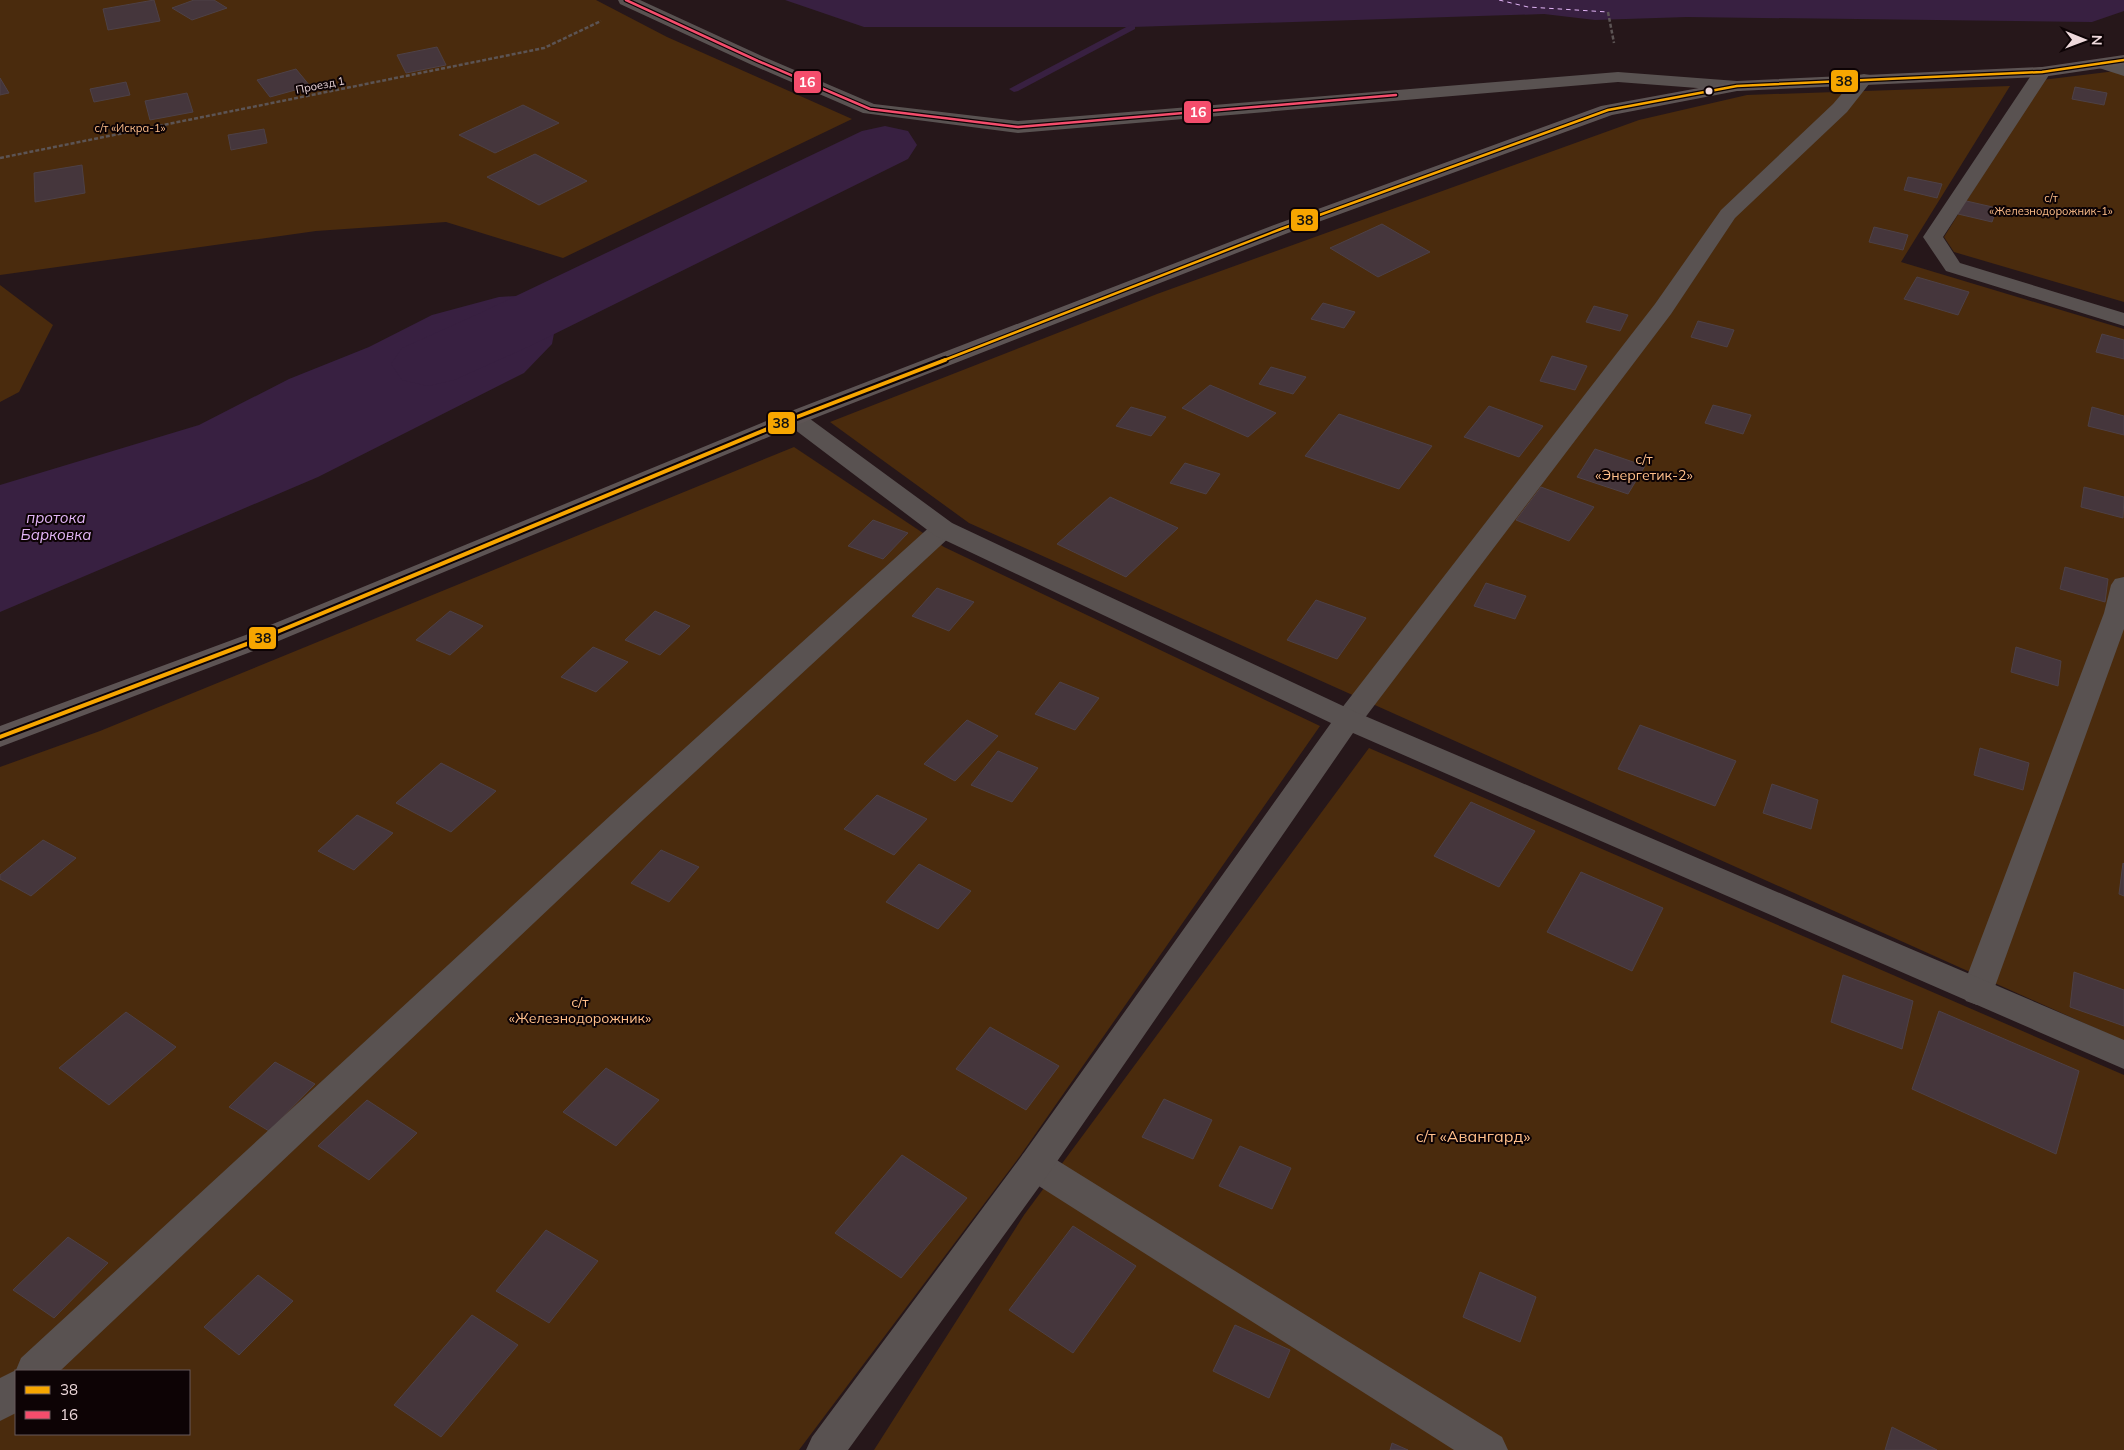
<svg xmlns="http://www.w3.org/2000/svg" width="2124" height="1450" viewBox="0 0 2124 1450" font-family="Mulish,sans-serif">
<rect width="100%" height="100%" fill="#26171a"/>
<path fill="#4a2b0d" fill-rule="evenodd" d="M0,0h596l71,37 185,82 -289,139 -117,-36 -130,9 -316,44z
M2124,70v232l-170,-50 -10,-15 98,-157z
M2010,86l-109,176 223,67v712l-1155,-518 -139,-101 327,-128 482,-174 108,-25z
M0,285l53,40 -34,67 -19,10z
M794,447l150,100 376,179 -300,430 -221,294h-799v-683l100,-36zM16,1371h173v63h-173z
M1369,748l755,327v375h-1250l150,-235z"/>
<path fill="#382041" d="M785,0h1339v11l-32,11 -405,-5 -92,3 -51,-6 -412,13h-268z
M531,295l25,28 -4,21 -28,29 -206,104 -318,135v-127l199,-60 90,-46 80,-32 63,-32 67,-18z"/>
<g fill="none" stroke-linecap="round" stroke-linejoin="round">
<path fill="#382041" fill-rule="evenodd" d="M1132,24l3,1v4l-117,62 -4,1 -5,-3z"/>
<path fill="#382041" fill-rule="evenodd" d="M885,126l23,5 9,14 -9,14 -380,188 -74,33 -26,6 -26,-6 -11,-16 11,-16 74,-33 386,-184z"/>
<path stroke="#e2b5f6" stroke-width="1" stroke-dasharray="4.5 4" stroke-linecap="butt" d="M1499,0l29,7 80,5"/>
</g>
<path fill="#45363c" stroke="#4e4146" d="M154,0l6,21 -52,9 -5,-21z
M194,0h20l13,8 -35,12 -20,-12z
M437,47l9,18 -40,8 -9,-18z
M296,69l14,17 -40,11 -13,-17z
M0,78l9,15 -9,2z
M126,82l4,13 -36,7 -4,-13z
M2075,87l32,6 -3,12 -32,-6z
M187,93l6,19 -43,8 -5,-19z
M523,105l36,18 -64,30 -36,-18z
M264,129l3,14 -36,7 -3,-15z
M535,154l52,27 -48,24 -52,-28z
M82,165l3,28 -50,9 -1,-29z
M1908,177l34,7 -5,14 -33,-8z
M1962,200l35,8 -5,14 -34,-8z
M1382,224l48,28 -52,25 -48,-29z
M1874,227l34,8 -5,15 -34,-8z
M1917,277l52,15 -11,23 -54,-16z
M1323,303l32,9 -11,16 -33,-9z
M1594,306l34,9 -8,16 -34,-9z
M1698,321l36,9 -7,17 -36,-10z
M2102,334l22,6v19l-28,-7z
M1552,356l35,10 -12,24 -35,-9z
M1271,367l35,10 -13,17 -34,-10z
M1210,385l66,28 -28,24 -66,-29z
M1713,405l38,10 -8,19 -38,-11z
M1489,406l54,20 -24,31 -55,-20z
M1131,407l35,10 -15,19 -35,-10z
M2092,407l32,9v19l-36,-9z
M1339,414l93,32 -33,43 -94,-33z
M1595,449l50,17 -17,28 -51,-17z
M1185,463l35,11 -14,20 -36,-11z
M1541,487l53,20 -25,34 -53,-21z
M2084,487l40,10 -1,21 -42,-11z
M1110,497l68,31 -52,49 -69,-33z
M873,520l35,13 -25,26 -35,-13z
M2065,567l43,12 -3,23 -45,-13z
M1486,583l40,13 -11,23 -41,-13z
M937,588l37,14 -25,29 -37,-15z
M1316,600l50,18 -29,41 -50,-19z
M450,611l33,15 -33,29 -34,-15z
M655,611l35,15 -30,29 -35,-15z
M593,647l35,15 -32,30 -35,-15z
M2016,647l45,14 -3,25 -47,-14z
M1060,682l39,16 -24,32 -40,-16z
M967,720l31,16 -43,45 -31,-17z
M1640,725l96,36 -21,45 -97,-37z
M1980,748l49,15 -6,27 -49,-15z
M998,751l40,17 -26,34 -41,-17z
M441,763l55,28 -45,41 -55,-29z
M1772,784l46,16 -7,29 -48,-16z
M877,795l50,24 -33,36 -50,-26z
M1471,802l64,29 -36,56 -65,-31z
M357,815l36,18 -39,37 -36,-19z
M43,840l33,18 -45,38 -31,-17v-4z
M661,850l38,17 -30,35 -38,-19z
M2123,863l1,1v32l-5,-2z
M919,864l52,27 -33,38 -52,-27z
M1581,872l82,36 -31,63 -85,-39z
M2074,972l50,18v36l-54,-19z
M1843,975l70,26 -11,48 -71,-27z
M1939,1011l140,60 -23,83 -144,-65z
M126,1012l50,35 -67,58 -50,-37z
M990,1027l69,39 -33,44 -70,-41z
M275,1062l40,22 -46,47 -40,-24z
M606,1068l53,32 -43,46 -53,-34z
M1164,1099l48,21 -19,39 -51,-22z
M367,1100l50,33 -48,47 -51,-34z
M1240,1146l51,22 -19,41 -53,-23z
M902,1155l65,43 -66,80 -66,-45z
M1073,1226l63,40 -63,87 -64,-43z
M546,1230l52,31 -49,62 -53,-32z
M68,1237l40,26 -54,55 -41,-28z
M1480,1272l56,25 -16,45 -57,-25z
M258,1275l35,26 -54,54 -35,-28z
M472,1315l46,30 -77,92 -47,-32z
M1235,1325l55,25 -21,48 -56,-27z
M1892,1427l45,23h-52z
M1392,1443l16,7h-18z"/>
<g fill="none" stroke-linecap="round" stroke-linejoin="round">
<path stroke="#5c5454" stroke-width="2.5" stroke-dasharray="4 2" stroke-linecap="butt" d="M1608,12l6,31
M0,158l544,-110 57,-27"/>
<path fill="#595251" fill-rule="evenodd" d="M2042,67l6,1 3,4 -108,165 17,26 164,50v13l-178,-55 -23,-34 113,-169z
M1864,74l6,1 3,4 -26,33 -112,106 -64,96 -313,413 -10,3 -10,-3 -4,-7 4,-7 317,-409 66,-94 112,-106 25,-29z
M943,521l9,2 3,6 -3,6 -308,284 -584,552h-44v42l-16,8v-43l16,-8 5,-12 603,-555 310,-280z
M2124,577v52l-131,363 -5,9 -11,4 -11,-4 -5,-9 143,-379 7,-28 4,-6z
M1035,1150l12,4 455,283 6,13h-54l-431,-274 -5,-11 5,-11z"/>
<path fill="#595251" fill-rule="evenodd" d="M618,0h22l124,57 110,47 144,17 600,-49 119,9 6,1 3,4 -3,4 -6,1 -119,-9 -600,51 -155,-20 -111,-48 -132,-61z
M2105,59l19,6v11l-25,-8 -3,-4 3,-4z
M794,411l8,2 150,110 406,190 766,327v29l-771,-336 -306,443 -199,274h-42l6,-13 211,-283 308,-431 -397,-188 -148,-112 -4,-5 4,-5z"/>
<path fill="#5d5454" fill-rule="evenodd" d="M2124,55v10l-82,12 -305,14 -125,24 -324,118 -486,190 -533,222 -269,102v-21l251,-93 535,-220 488,-188 327,-119 136,-25 305,-14z"/>
<g stroke="#0d0305" stroke-width="5">
<path id="bus-1-far1" d="M942,361l339,-132 327,-119 129,-24 305,-14 82,-12"/>
</g>
<g stroke="#0d0305" stroke-width="8">
<path id="bus-1" d="M0,737l260,-98 534,-221 151,-58"/>
</g>
<g stroke="#0d0305" stroke-width="5">
<path id="bus-2" d="M626,0l132,61 112,48 148,18 378,-32"/>
</g>
<use href="#bus-1-far1" stroke="#f7a600" stroke-width="2.5"/>
<use href="#bus-1" stroke="#f7a600" stroke-width="4"/>
<use href="#bus-2" stroke="#f44d6c" stroke-width="2.5"/>
</g>
<circle fill="#eed9dc" stroke="#0d0305" stroke-width="2" cx="1709" cy="91" r="4.5"/>
<g text-anchor="middle" stroke-width="4" stroke-linejoin="round" paint-order="stroke">
<g font-size="11" fill="#eed9dc" stroke="#0d0305">
<text transform="translate(320 85) rotate(-11)" y="4">Проезд 1</text>
</g>
<g font-size="11" fill="#ffbf8a" stroke="#0d0305">
<text x="130" y="132">с/т «Искра-1»</text>
<text x="2051" y="202">с/т<tspan x="2051" dy="13">«Железнодорожник-1»</tspan></text>
</g>
<g font-size="14" fill="#ffbf8a" stroke="#0d0305">
<text x="1644" y="464">с/т<tspan x="1644" dy="16">«Энергетик-2»</tspan></text>
<text x="580" y="1007">с/т<tspan x="580" dy="16">«Железнодорожник»</tspan></text>
</g>
<g font-size="15" font-style="italic" fill="#e2b5f6" stroke="#0d0305">
<text x="56" y="523">протока<tspan x="56" dy="17">Барковка</tspan></text>
</g>
<g font-size="16" fill="#ffbf8a" stroke="#0d0305">
<text x="1473" y="1142">с/т «Авангард»</text>
</g>
</g>
<g stroke="#0d0305" stroke-width="2">
<rect x="1830" y="69" width="29" height="24" rx="5" fill="#f7a600"/>
<rect x="793" y="70" width="29" height="24" rx="5" fill="#f44d6c"/>
<rect x="1183" y="100" width="29" height="24" rx="5" fill="#f44d6c"/>
<rect x="1290" y="208" width="29" height="24" rx="5" fill="#f7a600"/>
<rect x="767" y="411" width="29" height="24" rx="5" fill="#f7a600"/>
<rect x="248" y="626" width="29" height="24" rx="5" fill="#f7a600"/>
</g>
<g font-size="14" text-anchor="middle" font-weight="bold" fill="#fff">
<text x="807" y="87">16</text>
<text x="1198" y="117">16</text>
</g>
<g font-size="14" text-anchor="middle" font-weight="bold" fill="#111">
<text x="1844" y="86">38</text>
<text x="1305" y="225">38</text>
<text x="781" y="428">38</text>
<text x="263" y="643">38</text>
</g>
<rect x="15" y="1370" width="175" height="65" fill="#0d0305" stroke="#67595b"/>
<rect x="25" y="1386" width="25" height="8" fill="#f7a600" stroke="#67595b"/>
<text x="60" y="1395" font-size="15" fill="#eed9dc">38</text>
<rect x="25" y="1411" width="25" height="8" fill="#f44d6c" stroke="#67595b"/>
<text x="60" y="1420" font-size="15" fill="#eed9dc">16</text>
<g transform="translate(2084 40) rotate(91)" stroke="#0d0305" stroke-width="4" paint-order="stroke">
<path d="M0-4L9 19L0 12L-9 19Z" fill="#eed9dc"/>
<text y="-8" font-size="14" font-weight="bold" text-anchor="middle" fill="#eed9dc">N</text>
</g>
</svg>
